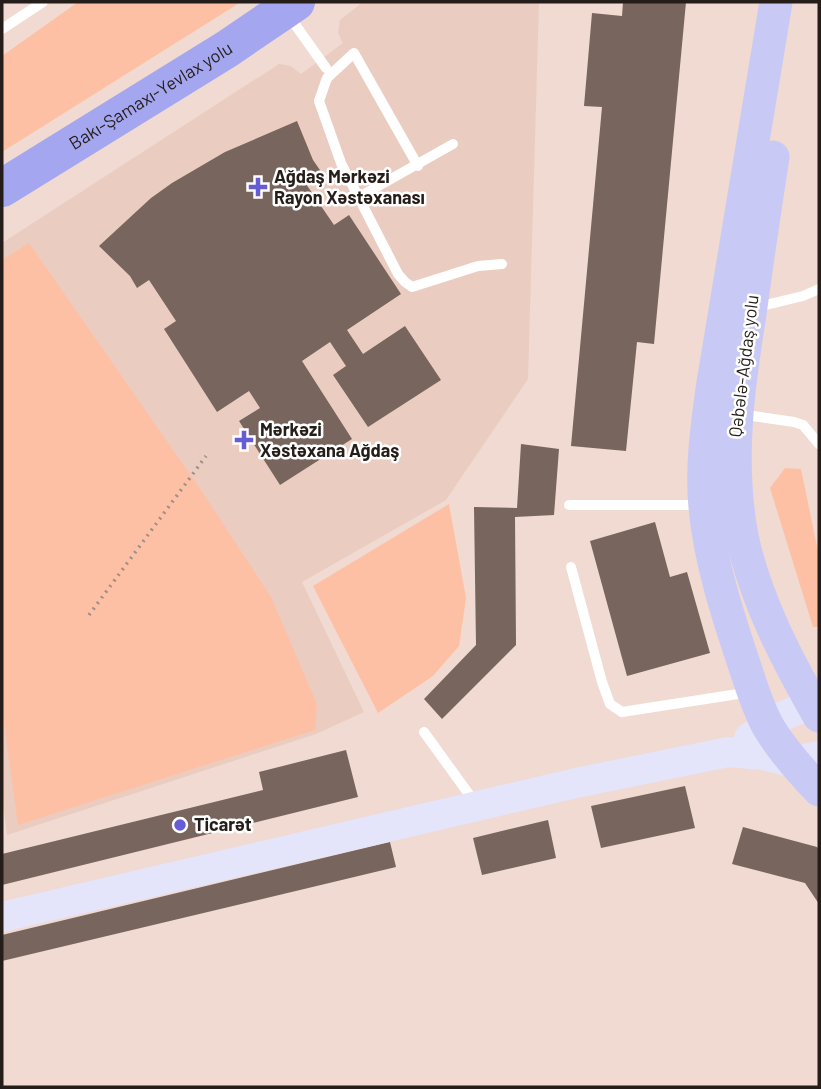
<svg xmlns="http://www.w3.org/2000/svg" width="821" height="1089" viewBox="0 0 821 1089" font-family="Barlow,sans-serif">
<rect width="100%" height="100%" fill="#f0dad1"/>
<path fill="#eacdc0" d="M363,2h176l-11,377 -82,121 -144,82 62,130 -48,22 -309,101 -5,-40v-552l277,-179 12,2 10,8 42,-31 -5,-10 2,-13z"/>
<path fill="#fec0a4" d="M78,2h163l-239,150v-96z
M29,243l172,247 70,107 46,107 -2,26 -297,95 -16,-116v-449z
M785,468l16,1 18,87v71h-6l-43,-139z
M449,504l17,94 -7,48 -26,30 -55,37 -65,-127z"/>
<path fill="#78655d" d="M623,2h63l-32,342 -17,-2 -11,109 -55,-5 31,-339 -18,-1 8,-93 30,3z
M297,121l16,39 9,13 -16,11 28,41 15,-10 52,79 -54,36 16,24 42,-28 36,54 -73,47 -35,-52 13,-9 -16,-24 -28,19 50,78 -72,46 -41,-64 21,-13 -11,-17 -32,21 -53,-83 12,-8 -27,-41 -12,8 -7,-12 -31,-30 52,-48 21,-15 53,-31z
M521,444l38,5 -5,66 -39,2 1,128 -74,74 -18,-20 52,-54 -2,-138 43,1z
M655,522l15,55 17,-5 23,81 -83,23 -37,-135z
M346,750l12,47 -356,88v-31l261,-64 -4,-18z
M685,786l10,42 -94,20 -10,-42z
M548,820l8,38 -74,17 -9,-37z
M743,827l74,20 2,3v54l-14,-21 -73,-19z
M390,842l6,25 -394,94v-26z"/>
<g fill="none" stroke-linecap="round" stroke-linejoin="round">
<path stroke="#9f8f88" stroke-width="3.5" stroke-dasharray="2 5" stroke-linecap="butt" d="M89,615l117,-159"/>
<path stroke="#fff" stroke-width="10" d="M289,16l37,52
M2,29l41,-27
M418,166l-64,-113 -27,25 -8,23 22,62 57,111 7,8 7,5 66,-21 24,-2
M359,197l94,-53
M757,307l46,-11 16,-7
M739,414l55,8 9,3 16,19
M569,505h133
M571,567l31,115 8,22 12,8 129,-20
M424,732l52,72"/>
<path stroke="#e4e4fa" stroke-width="30" d="M749,738c22,-15 42,-32 70,-30
M2,917l574,-134 152,-31 35,3 28,7 28,-6"/>
<path stroke="#c8caf5" stroke-width="33" d="M776,2l-64,387c-5,38 -11,79 -7,118 5,56 24,112 42,166 6,18 12,38 22,55 14,23 31,42 50,62
M773,157c-8,52 -16,105 -23,157 -12,74 -22,147 -8,222 13,63 45,124 77,180"/>
<path stroke="#a4a6ef" stroke-width="38" id="s1" d="M2,188l225,-139 69,-47"/>
</g>
<g fill="#665dd6" stroke="#fff" stroke-width="2.5">
<path d="M254.5 176.5h7v7h7v7h-7v7h-7v-7h-7v-7h7z"/>
<path d="M240.5 429.5h7v7h7v7h-7v7h-7v-7h-7v-7h7z"/>
<circle cx="180" cy="825" r="7"/>
</g>
<g text-anchor="middle" stroke-width="5" stroke-linejoin="round" paint-order="stroke">
<g font-size="18" fill="#251d19" stroke="#fff">
<text dy="6" stroke="none"><textPath href="#s1" startOffset="175">Bakı-Şamaxı-Yevlax yolu</textPath></text>
<text transform="translate(744 366) rotate(-83)" y="6">Qəbələ-Ağdaş yolu</text>
</g>
<g font-size="18" font-weight="bold" fill="#251d19" stroke="#fff" text-anchor="start">
<text x="274" y="183">Ağdaş Mərkəzi<tspan x="274" dy="21">Rayon Xəstəxanası</tspan></text>
<text x="260" y="436">Mərkəzi<tspan x="260" dy="21">Xəstəxana Ağdaş</tspan></text>
<text x="194" y="831">Ticarət</text>
</g>
</g>
<rect width="821" height="1089" fill="none" stroke="#251d19" stroke-width="7"/>
</svg>
